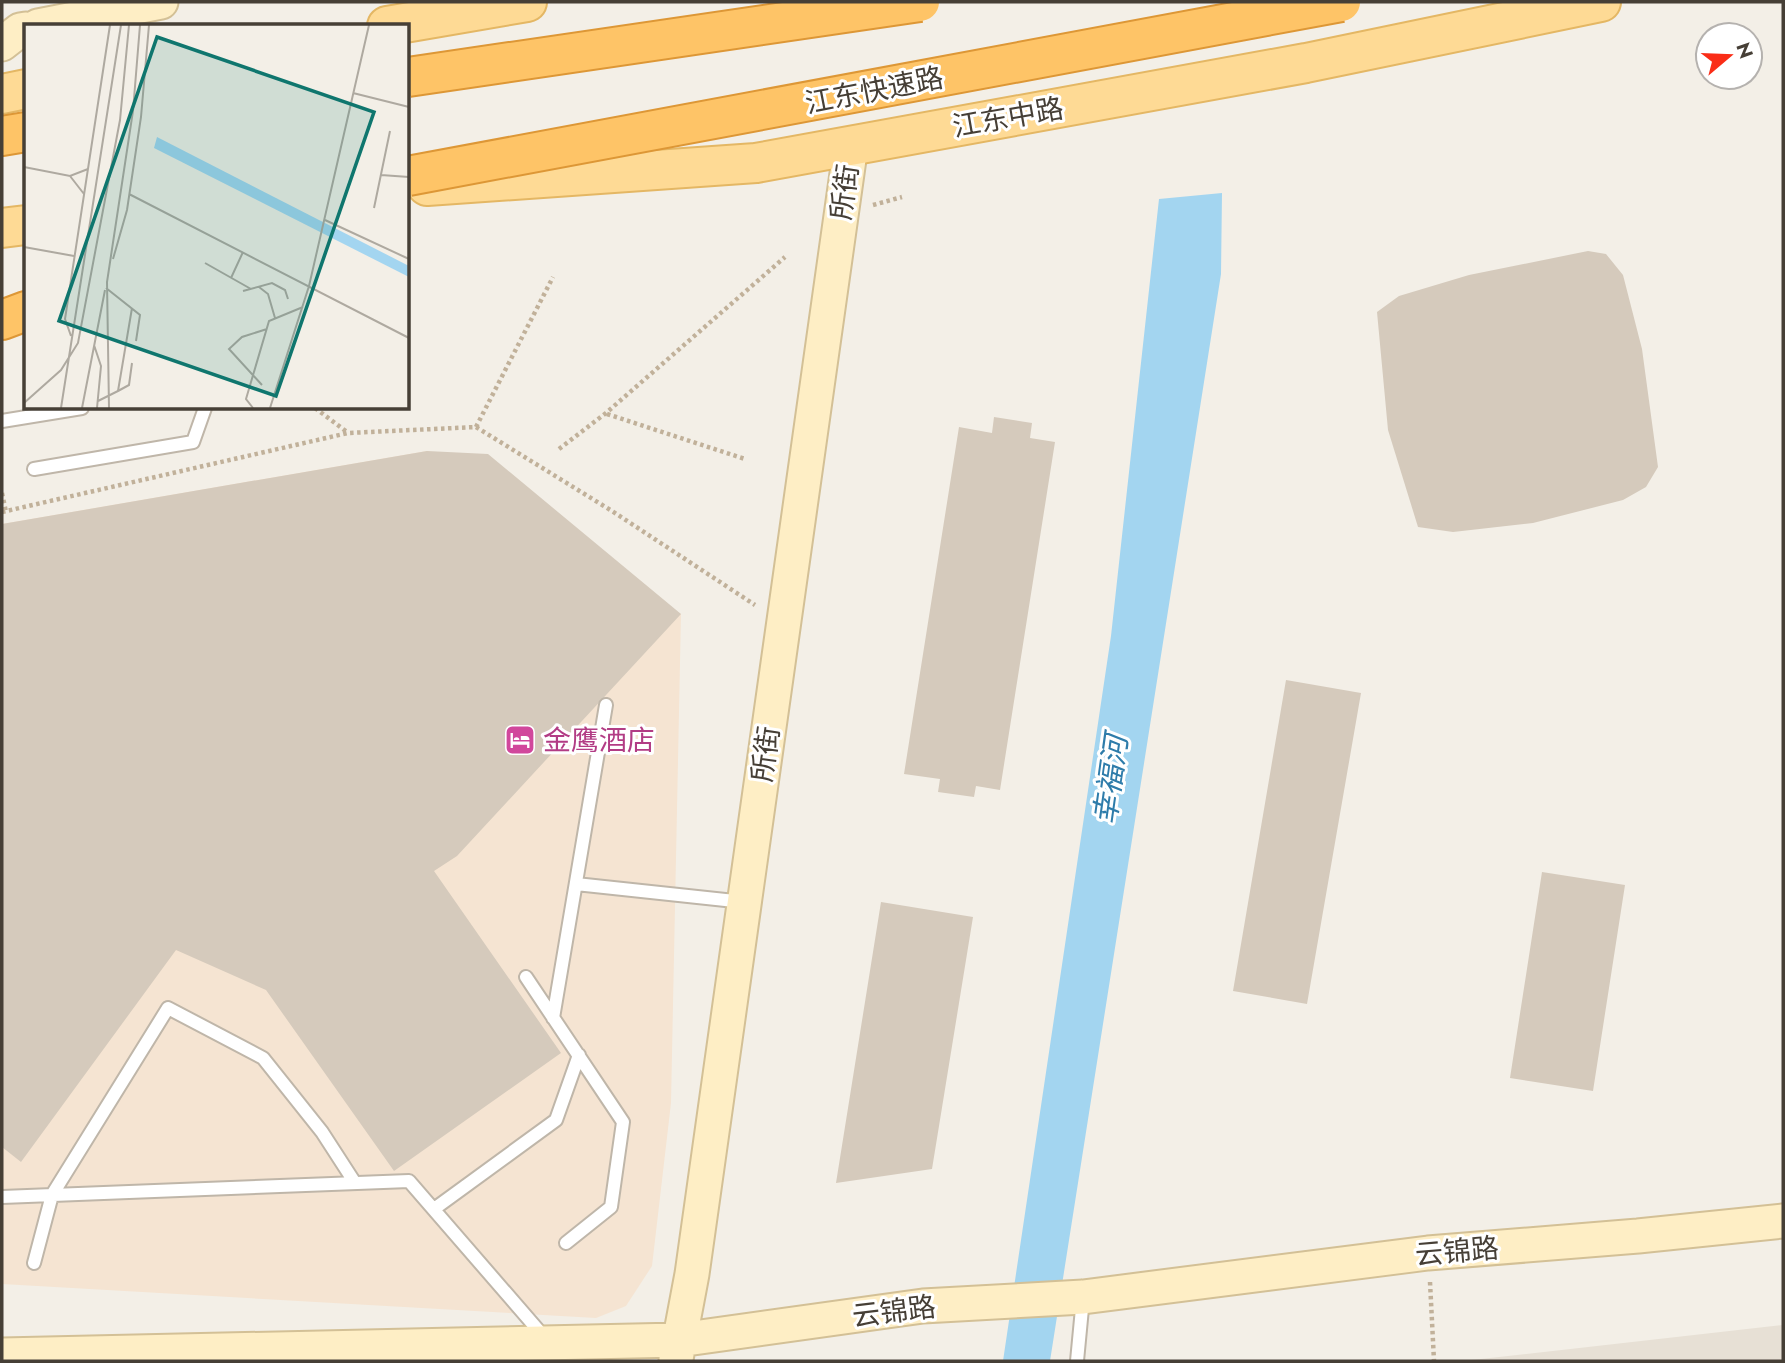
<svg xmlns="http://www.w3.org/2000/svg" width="1785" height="1363" viewBox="0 0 1785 1363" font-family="Jost,'Noto Sans SC',sans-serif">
<rect width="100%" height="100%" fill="#f3efe7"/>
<path fill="#e7e0d5" d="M1783,1325v36h-320z"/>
<path fill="#f5e4d2" d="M427,451l254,163 -10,489 -19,163 -26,40 -30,12 -594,-34v-760z"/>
<path fill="#a3d5f0" d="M1222,193l-1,81 -171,1087h-47l108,-725 48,-437z"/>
<path fill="#d5cabc" d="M1588,251l18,3 17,21 19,74 16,118 -12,20 -23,13 -90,23 -80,9 -35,-5 -30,-97 -11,-118 22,-16 70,-21z
M994,417l38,6 -2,15 25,4 -55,348 -24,-4 -2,11 -36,-5 2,-13 -36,-5 55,-347 33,6z
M427,451l61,3 193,160 -224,242 -23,15 127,182 -167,118 -128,-181 -90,-40 -155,212 -19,-15v-623z
M1286,680l75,13 -54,311 -74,-13z
M1542,872l83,13 -32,206 -83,-13z
M881,902l92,15 -41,252 -96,14z"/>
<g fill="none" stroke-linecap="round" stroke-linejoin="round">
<g stroke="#bfb6a9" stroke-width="16">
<path id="lane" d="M2,421l80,-13
M34,469l159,-27 12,-34
M576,884l168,18
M526,977l97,145 -12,85 -45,36
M553,1018l53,-313
M2,1197l407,-16 136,157
M434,1209l122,-89 23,-65
M34,1263l18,-68 116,-187 95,50 59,74 33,51
M1077,1361l6,-63"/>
</g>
<g stroke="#d3c096" stroke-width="37">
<path id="secondary" d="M38,26l123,-24
M2,44l18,-14 6,-1
M2,1355l677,-15 244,-34 160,-9 345,-44 210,-17 145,-15
M676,1359l16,-85 159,-1129"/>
</g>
<g stroke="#e4b764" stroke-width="42">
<path id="primary" d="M387,26l140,-24
M2,94l24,-5
M427,186l329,-23 550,-100 295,-61
M2,228l24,-3"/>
</g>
<g stroke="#dd9736" stroke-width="42">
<path id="highway" d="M2,136l24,-4
M2,320l24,-9"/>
</g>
<path stroke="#c1b19a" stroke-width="4.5" stroke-dasharray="3.5 3.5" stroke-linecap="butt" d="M873,205l29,-8
M315,408l32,24
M607,414l138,45
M476,427l77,-150
M559,449l47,-36 179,-156
M2,493l4,19
M2,512l346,-79 128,-6 136,84 143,94
M1430,1282l4,79"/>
<use href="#lane" stroke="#fff" stroke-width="12"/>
<use href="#secondary" stroke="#feeec5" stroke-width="33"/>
<use href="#primary" stroke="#feda95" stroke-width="38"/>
<use href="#highway" stroke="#fec467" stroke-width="38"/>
<g stroke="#dd9736" stroke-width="42" stroke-linecap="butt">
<path id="highway-bridge" d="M408,77l512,-75
M408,176l933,-174"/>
</g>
<use href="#highway-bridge" stroke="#fec467" stroke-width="38"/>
</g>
<defs>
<g id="hotel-square" transform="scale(1.575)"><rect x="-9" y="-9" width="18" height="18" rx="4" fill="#d1479c" stroke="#fff"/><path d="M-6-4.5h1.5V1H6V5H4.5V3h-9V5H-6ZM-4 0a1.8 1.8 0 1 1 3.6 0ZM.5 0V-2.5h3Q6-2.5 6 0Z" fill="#fff"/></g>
</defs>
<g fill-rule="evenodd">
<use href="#hotel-square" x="520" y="740"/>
</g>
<g text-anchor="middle" stroke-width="6" stroke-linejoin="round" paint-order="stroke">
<g font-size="28" fill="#463f36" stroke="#fff">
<text transform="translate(874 90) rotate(-11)" y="10">江东快速路</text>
<text transform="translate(1008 117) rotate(-10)" y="10">江东中路</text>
<text transform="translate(844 192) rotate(-82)" y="10">所街</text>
<text transform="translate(765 754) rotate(-82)" y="10">所街</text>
<text transform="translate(1457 1251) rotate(-5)" y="10">云锦路</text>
<text transform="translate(894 1311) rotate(-7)" y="10">云锦路</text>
</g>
<g font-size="28" fill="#b23c85" stroke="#fff" text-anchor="start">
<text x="543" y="750">金鹰酒店</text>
</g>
<g font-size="30" font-style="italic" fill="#2e7caa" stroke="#fff">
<text transform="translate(1111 780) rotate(-82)" y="10">幸福河</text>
</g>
</g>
<g transform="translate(24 24)">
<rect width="385" height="385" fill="#f3efe7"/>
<path d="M133,113l252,129v11l-255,-129z" fill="#a3d5f0"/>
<path fill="none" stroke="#aea9a0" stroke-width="2" d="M329,69l56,14M0,143l46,9 18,-7M357,151l28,2M46,152l14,18M105,170l280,144M350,184l16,-77M301,196l84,39M0,223l50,9M89,235l14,-49 14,-93 8,-92M181,239l46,26M207,254l12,-26M235,263l9,7 7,24M82,264l34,27 -4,26M219,267l29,-8 13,7 3,9M47,312l-6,-17 45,-294M70,321l7,21 -4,42M238,361l-33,-36 13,-12 25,-8M94,367l11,-6 3,-22M74,377l20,-10 14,-83M0,379l37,-33 17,-27 42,-223 9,-95M37,384l60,-383M58,384l23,-118M85,384l-2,-126 26,-171 7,-86M229,384l-7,-9 23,-78 34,-14M246,384l39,-122 60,-261"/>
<path fill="#0f766e" fill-opacity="0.15" stroke="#0f766e" stroke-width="3.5" d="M133,13l217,75 -98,284 -217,-75z"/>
<rect width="385" height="385" fill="none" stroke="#463f36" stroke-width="3.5"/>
</g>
<rect width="1785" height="1363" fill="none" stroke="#463f36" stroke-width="7"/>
<g transform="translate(1729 56) rotate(71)"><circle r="33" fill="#ffffff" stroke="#b5b2af" stroke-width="2"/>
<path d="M0-5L12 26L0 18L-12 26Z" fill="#fa2d17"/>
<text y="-10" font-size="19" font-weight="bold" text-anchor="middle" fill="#463f36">N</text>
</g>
</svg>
